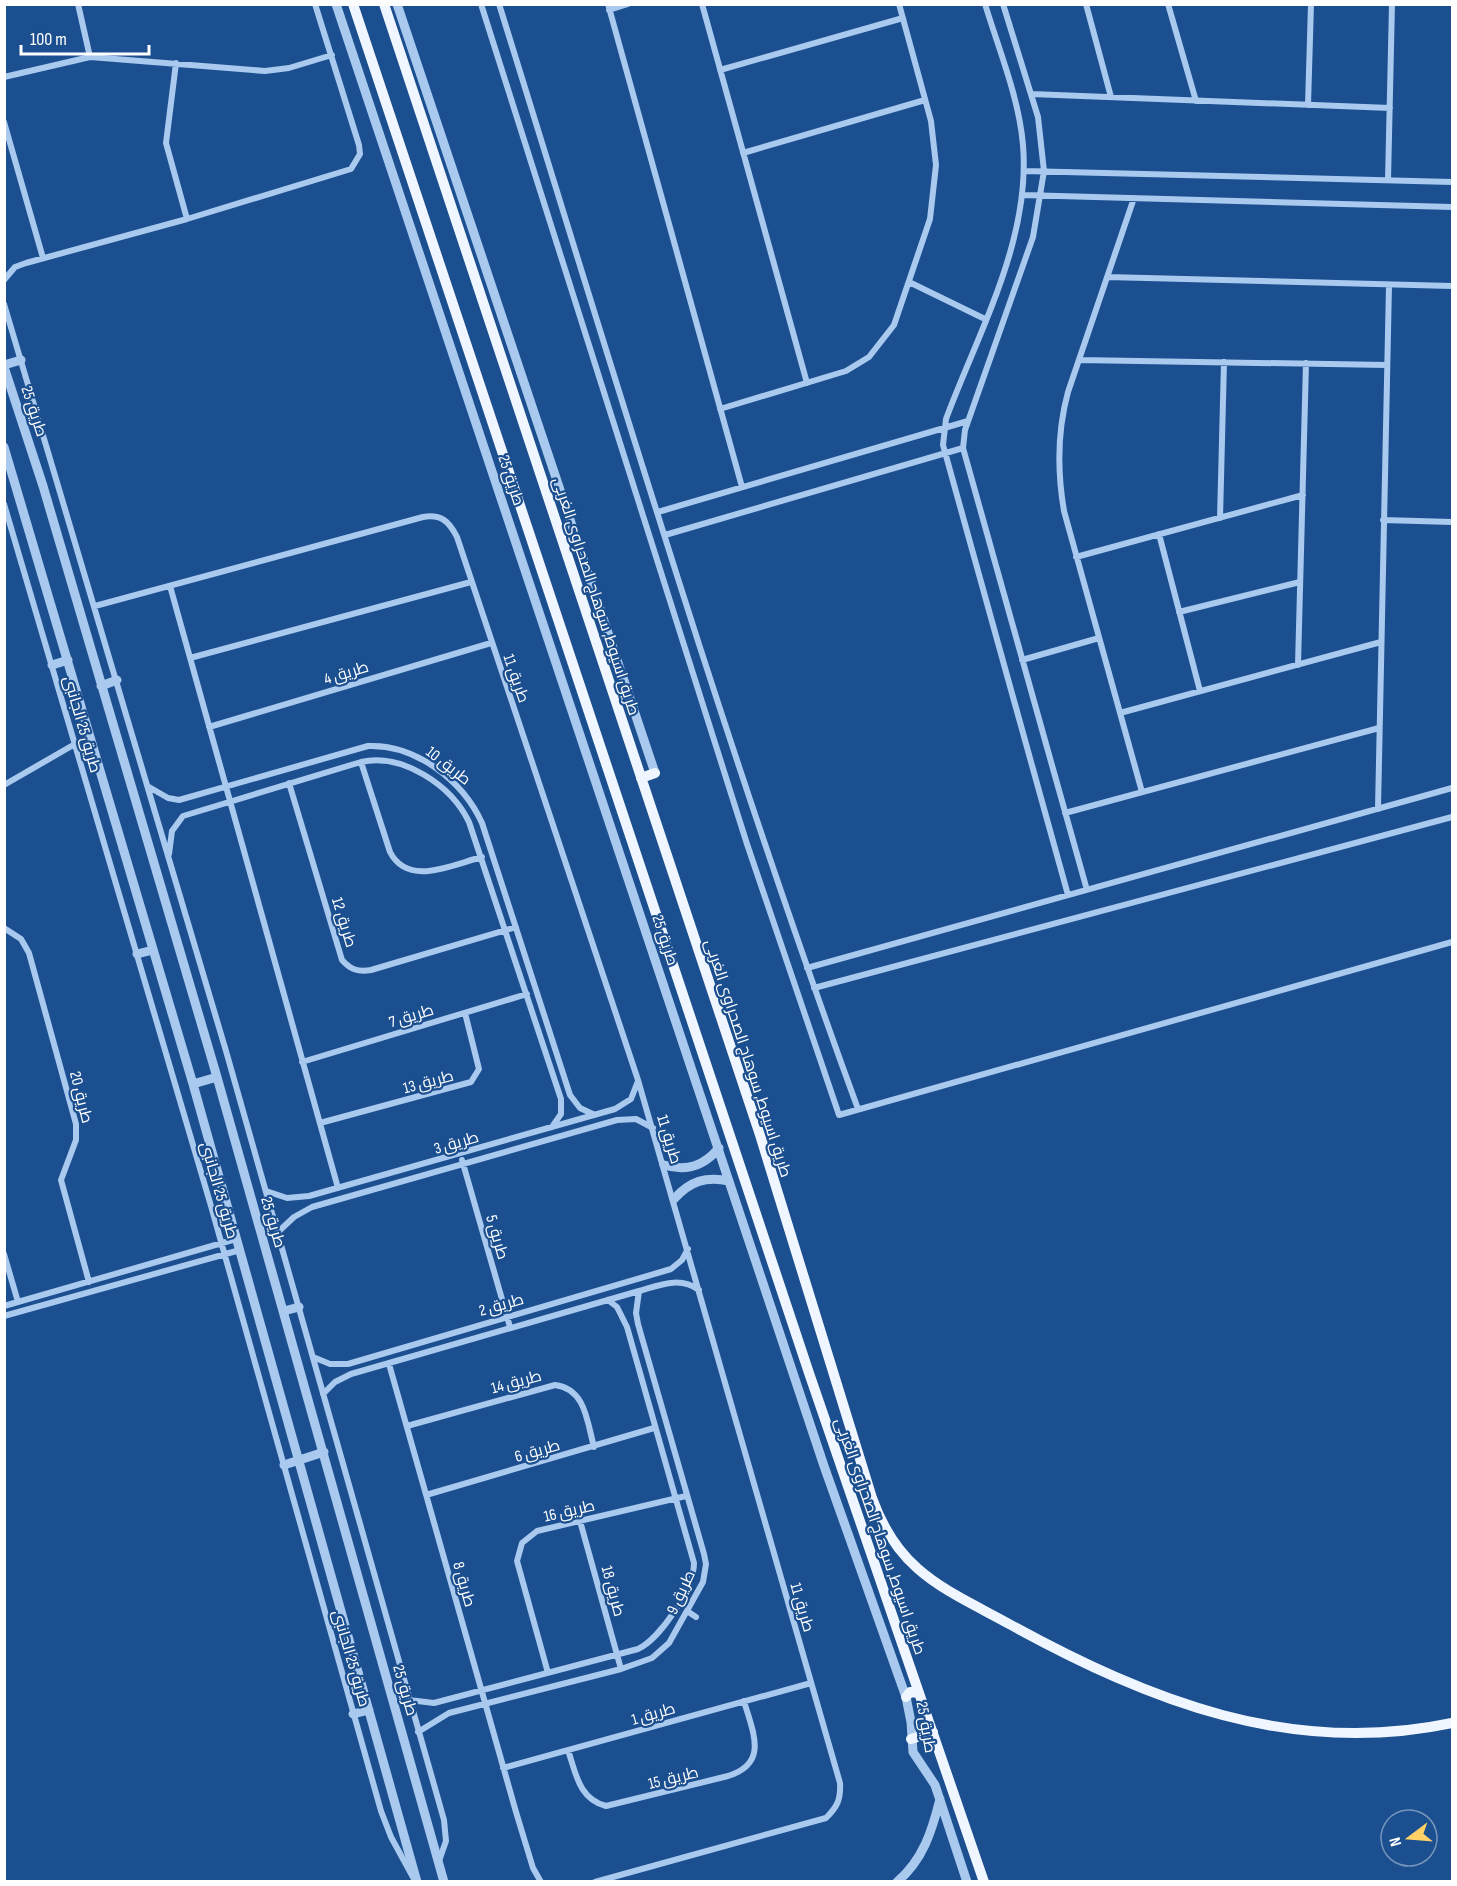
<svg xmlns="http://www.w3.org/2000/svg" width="1457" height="1886" viewBox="0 0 1457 1886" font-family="'Sofia Sans Condensed',Cairo,sans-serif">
<rect width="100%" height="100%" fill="#1b4f8f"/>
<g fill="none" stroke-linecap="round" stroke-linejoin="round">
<path stroke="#a9c9ee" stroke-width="6" d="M78,4l12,53
M481,4l266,840 92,271 613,-173
M499,4c115,370 226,742 359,1105
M608,4l134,483
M702,4l105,379
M985,4c14,46 34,94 38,141 8,95 -45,188 -77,274l-3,26 125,450
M1003,4l35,113 6,54 -11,66 -68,193 -2,18 124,442
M1086,4l25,93
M1168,4l28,97
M609,10l19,-6
M176,63l-10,80 21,76
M720,70l183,-52
M4,77l86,-20 175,14 24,-3 43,-13
M1031,94l359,14
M1308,105l3,-101
M4,122l39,136
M743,153l182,-53
M1025,171l427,11
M1388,180l4,-176
M1023,195l429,12
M1134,198l-66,194c-11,40 -11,78 -4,119l78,281
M1107,277l345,9
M4,280l11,-13 11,-4 161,-44 164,-50 9,-15 -1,-9 -44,-141
M909,282l76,37
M4,304l222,747 218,769 2,21 -7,20
M1079,360l308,5
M720,409l126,-38 23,-14 25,-32 36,-106 6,-54 -5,-44 -32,-117
M4,504l207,702 170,605 10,26 23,42
M658,512l310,-91
M1220,518l4,-156
M1383,520l69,2
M1159,534l41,157
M665,535l298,-87
M1076,557l227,-62
M170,586l168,602
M95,606l328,-89c18,-3 26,4 34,20l181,543 202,703c1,17 -3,24 -14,35l-231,64
M1179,612l121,-30
M190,658l281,-76
M1022,660l77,-22
M1298,665l8,-302
M1120,713l261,-71
M209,727l282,-84
M361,762l29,90c18,35 61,13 92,5
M289,783l53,177c9,10 16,12 29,10l145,-43
M4,785l71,-41
M149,787l19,11 11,2 189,-54c48,-2 95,35 114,77l88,272 10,13 15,7
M1378,809l11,-524
M1065,813l314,-85
M169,854l3,-23 11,-15 178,-54c42,-9 90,23 108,60l92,277v15l-9,13
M4,928l17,11 8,14 47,171v16l-15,40 28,102
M807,968l645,-180
M814,988l638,-171
M302,1062l225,-68
M320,1123l151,-41 8,-13 -14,-56
M462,1160l48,167
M266,1191l21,7 22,-2 306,-87 16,-10 7,-18
M278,1232l16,-15 18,-10 305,-87 19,-1 17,9
M4,1254l14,48
M4,1306l232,-67
M4,1316l236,-66
M313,1357l17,7h18l323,-95 11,-9 6,-11
M389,1364l127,448 17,56 8,14
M323,1394l12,-12 16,-8 288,-83c21,-6 41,-15 60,-1
M407,1426l148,-41c31,4 32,37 39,62
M426,1495l228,-67
M580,1521l41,148
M687,1611l9,6
M548,1673l-31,-112 5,-18 15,-12 149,-35
M409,1700l25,3 204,-54c22,-10 56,-61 56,-86l-67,-236 -10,-20 -9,-7
M418,1732l31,-19 172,-44 31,-11 17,-15 34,-61 3,-18 -2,-10 -66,-230 -2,-11 3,-22
M568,1750c8,24 11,49 38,56l122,-30c41,-13 25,-43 16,-75
M503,1768l308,-85"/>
<path stroke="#a9c9ee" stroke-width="9" d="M336,4l488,1462 82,231 5,25 2,30 22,33 32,97
M397,4l258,769
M4,365l17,-5
M4,367l39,119 174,591 227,805
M4,447l189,637 224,798
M52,665l16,-5
M101,686l16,-6
M137,954l16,-4
M193,1084l24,-7
M664,1165c23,7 40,1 55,-17
M674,1199c16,-18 32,-23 55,-18
M284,1311l15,-4
M284,1465l40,-13
M353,1714l16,-4
M897,1882c26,-22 35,-51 43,-83"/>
<path stroke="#f0f6ff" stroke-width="10" d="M353,4l456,1369 175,509
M384,4l376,1131 112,363c27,76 74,91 139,127 139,76 280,132 441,98
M641,778l14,-5
M906,1697l4,-5 9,1
M911,1739l22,-7"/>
</g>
<g text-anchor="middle" stroke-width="4.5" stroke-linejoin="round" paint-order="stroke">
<g font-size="16" fill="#fff" stroke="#1b4f8f">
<text transform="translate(35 411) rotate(72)" y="6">طريق 25</text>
<text transform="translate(512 480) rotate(72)" y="6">طريق 25</text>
<text transform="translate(597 596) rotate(72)" y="6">طريق اسيوط, سوهاج الصحراوى الغربى</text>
<text transform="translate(346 672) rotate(-17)" y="6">طريق 4</text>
<text transform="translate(517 678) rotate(71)" y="6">طريق 11</text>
<text transform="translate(83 724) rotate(74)" y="6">طريق 25 الجانبى</text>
<text transform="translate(449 765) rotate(38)" y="6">طريق 10</text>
<text transform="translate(345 922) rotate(73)" y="6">طريق 12</text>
<text transform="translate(666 940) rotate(72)" y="6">طريق 25</text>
<text transform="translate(411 1015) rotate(-17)" y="6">طريق 7</text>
<text transform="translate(749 1058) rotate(72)" y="6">طريق اسيوط, سوهاج الصحراوى الغربى</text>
<text transform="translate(428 1081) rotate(-15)" y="6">طريق 13</text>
<text transform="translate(82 1097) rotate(76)" y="6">طريق 20</text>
<text transform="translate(670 1139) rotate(73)" y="6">طريق 11</text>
<text transform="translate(456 1142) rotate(-16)" y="6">طريق 3</text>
<text transform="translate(220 1190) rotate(74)" y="6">طريق 25 الجانبى</text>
<text transform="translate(274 1222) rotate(74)" y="6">طريق 25</text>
<text transform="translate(498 1237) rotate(74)" y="6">طريق 5</text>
<text transform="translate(501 1304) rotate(-16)" y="6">طريق 2</text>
<text transform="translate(516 1381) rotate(-15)" y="6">طريق 14</text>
<text transform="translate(537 1450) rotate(-16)" y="6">طريق 6</text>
<text transform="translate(569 1510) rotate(-13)" y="6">طريق 16</text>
<text transform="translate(881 1536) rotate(71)" y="6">طريق اسيوط, سوهاج الصحراوى الغربى</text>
<text transform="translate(465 1584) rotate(74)" y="6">طريق 8</text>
<text transform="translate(614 1591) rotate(75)" y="6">طريق 18</text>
<text transform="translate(680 1592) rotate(-65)" y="6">طريق 9</text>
<text transform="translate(803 1607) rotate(74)" y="6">طريق 11</text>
<text transform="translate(352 1658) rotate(74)" y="6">طريق 25 الجانبى</text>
<text transform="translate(406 1690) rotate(74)" y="6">طريق 25</text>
<text transform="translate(653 1713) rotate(-16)" y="6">طريق 1</text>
<text transform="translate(927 1727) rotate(80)" y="6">طريق 25</text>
<text transform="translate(673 1777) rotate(-14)" y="6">طريق 15</text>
</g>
</g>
<rect width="1457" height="1886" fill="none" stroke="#ffffff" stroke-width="12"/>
<g transform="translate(1409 1838) rotate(254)"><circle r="28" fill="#1b4f8f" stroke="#7695bc" stroke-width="1.5"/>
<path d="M0-4.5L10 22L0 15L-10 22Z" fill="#ffd166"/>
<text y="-9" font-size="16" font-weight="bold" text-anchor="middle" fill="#ffffff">N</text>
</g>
<path d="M21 45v9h128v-9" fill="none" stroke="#ffffff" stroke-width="3"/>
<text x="30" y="45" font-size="18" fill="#ffffff" stroke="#1b4f8f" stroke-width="4.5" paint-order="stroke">100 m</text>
</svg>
